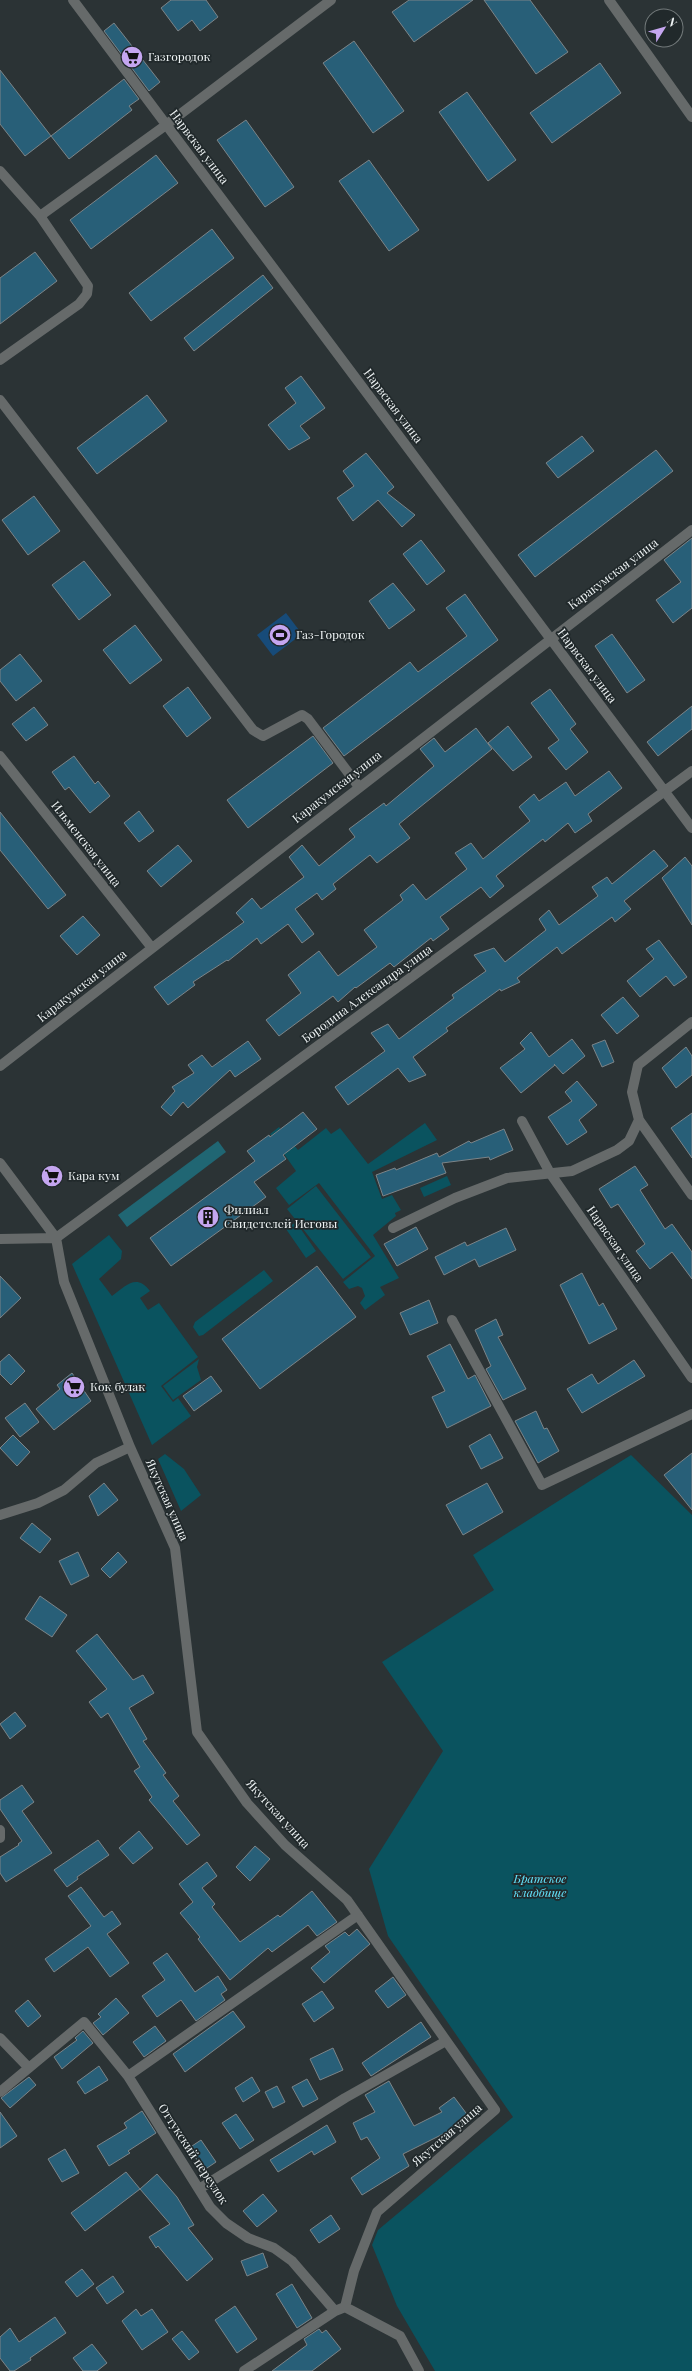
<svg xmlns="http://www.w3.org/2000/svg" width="692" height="2371" viewBox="0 0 692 2371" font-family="'Playfair Display',serif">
<rect width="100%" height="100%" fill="#2b3335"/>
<path fill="#0a535f" d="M425,1123l12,17 -65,32 10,27 10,-4 9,15 -6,3 1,3 -23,19 26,43 -19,9 5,8 -20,15 -5,-7 5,-7 -3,-8 -4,-2 -9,3 -6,-7 32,-26 -56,-73 -30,22 -13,-17 20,-17 -26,-37 9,-7 19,23 28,-22 5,6 9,-6 28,36z
M447,1176l4,9 -27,12 -4,-9z
M316,1186l55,71 -28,22 -56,-70z
M296,1222l20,29 -10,7 -20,-29z
M109,1235l13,16 -1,8 -22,20 13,17c14,-10 24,-23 38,-5l-10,7 8,12 11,-7 39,54 -37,29 12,16 5,-4 13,18 -39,29 -80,-181z
M264,1270l9,11 -70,54 -4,1 -6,-9 2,-5z
M199,1359l-2,8 4,13 -28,20 -10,-14z
M165,1454l19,15 17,26 -20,16 -23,-52z
M631,1455l61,60v856h-257l-38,-65 -25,-61 6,-15 135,-113 -125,-181 -19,-67 74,-118 -61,-89 112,-72 -21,-35z"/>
<path fill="#206673" d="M218,1141l8,11 -99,75 -9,-12z"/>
<path fill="#174b79" d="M286,613l16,21 -29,22 -16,-21z"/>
<path fill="#285f78" stroke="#7c8488" d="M171,0h35l12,17 -18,14 -8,-11 -14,11 -17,-23z
M409,0h64l-59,42 -22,-30z
M484,0h46l38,52 -32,22z
M114,23l46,59 -11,9 -45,-60z
M354,41l50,70 -31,22 -50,-70z
M600,63l21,30 -69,50 -22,-30z
M0,70l51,66 -26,20 -25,-32z
M124,79l15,20 -10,7 3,4 -63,49 -18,-23z
M467,92l49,68 -28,21 -49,-69z
M246,120l48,67 -29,20 -48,-67z
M156,155l22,28 -87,66 -21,-29z
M369,160l50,70 -30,21 -50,-70z
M212,229l22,29 -83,63 -22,-28z
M35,252l22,29 -57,43v-46z
M263,275l10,13 -79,63 -10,-13z
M301,376l24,32 -25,18 10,12 -21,12 -21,-25 28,-22 -11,-15z
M147,395l20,26 -70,53 -20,-26z
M582,436l12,15 -36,27 -12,-15z
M656,450l17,21 -138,106 -17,-22z
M366,453l28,34 -7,6 28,22 -13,12 -24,-27 -25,21 -16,-23 17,-12 -11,-15z
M34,496l26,35 -32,24 -26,-35z
M692,538v70l-19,15 -17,-23 25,-18 -17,-22z
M421,540l24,31 -18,14 -24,-31z
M84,561l27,34 -32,25 -27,-35z
M393,583l22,27 -26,19 -20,-28z
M465,594l33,46 -154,116 -21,-28 87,-66 8,10 49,-36 -21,-28z
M135,625l27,35 -32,24 -27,-34z
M612,634l33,46 -18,13 -32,-47z
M20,654l22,27 -26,20 -16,-20v-11z
M188,687l23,31 -24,19 -24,-31z
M550,689l26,35 -6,5 18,23 -22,18 -18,-22 11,-8 -28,-37z
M692,706v23l-34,27 -11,-14z
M34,707l14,18 -22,16 -14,-17z
M508,726l24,31 -19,14 -25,-28z
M476,728l16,21 -93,75 11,14 -33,25 -7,-8 -37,29 3,5 -14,11 -5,-7 -22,16 19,25 -12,9 -14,-19 -27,20 -4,-6 -29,23 -1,-1 -34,22 2,3 -27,20 -14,-18 90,-65 -8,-9 16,-15 9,11 43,-32 -15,-20 13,-12 17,21 36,-29 -6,-8 35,-26 2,3 48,-40 -14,-17 14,-11 11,14z
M313,736l20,27 -85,65 -21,-28z
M74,756l21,28 3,-3 12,15 -20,17 -21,-26 -4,3 -13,-18z
M609,771l13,17 -34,26 4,7 -17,12 -7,-10 -23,19 -2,-3 -47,37 8,10 -14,12 -9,-11 -41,30 9,12 -16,12 -2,-3 -37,29 -4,-4 -34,25 -1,-1 -17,15 -5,-6 -54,40 -13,-16 35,-27 -13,-18 31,-24 19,25 39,-29 -13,-17 39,-30 -3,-5 13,-11 13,16 41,-31 -12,-16 16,-10 12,16 47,-38 -11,-14 15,-13 5,7 27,-19 9,14z
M139,811l15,20 -15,11 -15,-19z
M0,812l66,83 -18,14 -48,-59z
M178,845l14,16 -31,26 -14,-16z
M654,850l14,16 -44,35 7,8 -16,13 -3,-5 -50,37 -5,-7 -40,31 3,4 -19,9 -1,-2 -54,39 2,3 -35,26 13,18 -17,7 -11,-14 -50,37 -13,-18 50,-36 -14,-18 17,-9 11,15 55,-41 -2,-3 34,-24 -12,-16 20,-7 11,14 41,-32 -7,-11 10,-9 10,15 39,-29 -6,-9 15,-10 5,7z
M685,857l7,9v59l-30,-47z
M83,916l17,19 -23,20 -17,-19z
M659,940l28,37 -13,9 -8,-10 -26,21 -13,-16 27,-22 -8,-10z
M623,997l16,19 -22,18 -16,-19z
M531,1032l18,25 23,-18 13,17 -22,18 -9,-10 1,1 -34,28 -21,-25 25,-19 -5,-6z
M605,1040l9,22 -12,5 -10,-22z
M248,1041l13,18 -26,18 -5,-7 -42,38 -5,-6 -12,14 -10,-9 14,-16 -3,-4 22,-14 -6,-8 14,-10 10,12z
M686,1047l6,9v19l-16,13 -14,-20z
M577,1081l20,24 -18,15 8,12 -20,13 -19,-28 24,-16 -7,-9z
M303,1112l14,17 -34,26 3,4 -32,23 12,15 -95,69 -21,-28 105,-77 -8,-10 22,-16 1,2z
M692,1113v45l-21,-30z
M504,1129l9,21 -23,10 -1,-3 -47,6 4,10 -63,23 -7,-21 19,-7 1,2 41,-17 2,4 30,-16 2,2z
M635,1166l13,19 -8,5 25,39 7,-5 20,28v27l-20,-27 -22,17 -14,-18 9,-7 -27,-40 -7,4 -12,-19z
M416,1227l12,22 -31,17 -13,-22z
M506,1228l10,22 -37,17 -4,-8 -31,16 -9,-18 30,-15 2,4z
M317,1266l39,51 -96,72 -38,-50z
M582,1273l17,33 4,-3 14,26 -28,15 -29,-59z
M0,1276l21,22 -21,20z
M429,1300l9,23 -28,12 -10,-22z
M496,1319l7,16 -5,2 28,52 -23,11 -17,-31 5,-3 -16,-36z
M450,1344l18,35 7,-4 16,31 -44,22 -15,-31 13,-6 -18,-35z
M9,1354l16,17 -14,14 -11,-11v-12z
M634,1360l11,16 -63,37 -15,-24 25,-15 6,10z
M72,1373l19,28 -37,29 -18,-21 24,-20 -3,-4z
M211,1376l11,15 -28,20 -11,-15z
M25,1403l14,19 -19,15 -15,-19z
M536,1411l8,18 3,-1 12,23 -21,12 -23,-42z
M490,1434l13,24 -22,11 -12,-23z
M13,1435l17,17 -13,14 -17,-18z
M692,1453v57l-28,-35z
M104,1483l14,17 -20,16 -9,-20z
M487,1483l16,29 -40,23 -17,-30z
M32,1523l19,16 -11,14 -20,-15z
M78,1552l11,24 -18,9 -12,-24z
M118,1552l9,10 -17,16 -9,-9z
M40,1596l27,19 -15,22 -27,-18z
M97,1634l36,46 10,-5 11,18 -25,15 18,31 -4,2 23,32 -3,2 16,21 -6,5 27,34 -13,10 -38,-45 3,-3 -18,-26 6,-4 -32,-54 -7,5 -12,-16 18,-13 -31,-38z
M15,1712l11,14 -16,13 -10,-15z
M22,1785l12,17 -12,9 30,42 -46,29 -6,-9v-16l19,-12 -1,-1 4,-3 -22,-32v-9z
M139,1831l14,17 -20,16 -14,-16z
M98,1840l11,15 -32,22 1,2 -11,8 -13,-17z
M255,1846l15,13 -20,22 -14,-14z
M207,1862l10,14 -15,12 13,16 -3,3 28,35 38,-27 2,2 32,-26 25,31 -20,14 -9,-11 -36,27 -4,-4 -38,32 -32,-41 2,-2 -20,-24 13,-11 -14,-18z
M81,1887l23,30 8,-6 9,13 -14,10 22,29 -19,14 -22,-30 -34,25 -9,-13 46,-33 -23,-30z
M357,1929l13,15 -46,39 -13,-15 19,-16 -5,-6 20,-14 4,4z
M167,1953l28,39 23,-16 9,14 -6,4 4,6 -29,21 -15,-21 -24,17 -15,-21 23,-16 -12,-17z
M393,1977l13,18 -18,13 -13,-17z
M322,1991l12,17 -20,14 -12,-18z
M116,1998l13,15 -26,22 -10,-12 8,-6 -3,-3z
M28,2000l13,16 -13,11 -13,-16z
M233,2011l12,16 -60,45 -12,-18z
M421,2022l10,15 -60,39 -9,-13z
M155,2026l11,15 -22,16 -11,-15z
M83,2031l10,12 -31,26 -8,-12 23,-17 -2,-2z
M333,2048l10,22 -23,10 -10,-21z
M99,2066l9,14 -23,14 -8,-12z
M29,2077l7,8 -26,23 -9,-10z
M252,2077l8,14 -17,11 -8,-14z
M307,2079l11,20 -15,8 -11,-20z
M389,2081l25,45 28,-14 -3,-4 15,-11 15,20 -14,11 -52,26 6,12 -47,29 -11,-17 29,-20 -13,-21 -6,3 -8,-17 22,-11 -10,-17z
M277,2086l8,16 -12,6 -8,-16z
M142,2111l14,22 -28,18 2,2 -21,13 -12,-20 30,-18 -3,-5z
M0,2112l17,24 -17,12z
M236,2114l18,26 -14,9 -18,-26z
M327,2125l9,17 -22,13 -2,-4 -34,21 -8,-12z
M201,2140l15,22 -12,8 -15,-22z
M65,2149l14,24 -17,9 -14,-23z
M126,2172l14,17 -55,42 -14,-18z
M157,2174l20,23 17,28 -6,3 25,31 -26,22 -29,-35 -2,2 -7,-11 21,-13 -30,-35z
M263,2194l14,17 -20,16 -14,-16z
M331,2215l9,14 -21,14 -9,-13z
M263,2253l5,14 -21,9 -6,-15z
M82,2269l12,15 -17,13 -12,-15z
M113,2276l11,16 -17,12 -11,-16z
M292,2284l20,34 -15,10 -21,-34z
M235,2306l22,33 -20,14 -22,-33z
M136,2309l5,7 11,-7 16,23 -26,18 -20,-29z
M55,2317l11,16 -36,25 1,2 -17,11h-4l-10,-13v-21l10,-9 9,14z
M319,2329l3,4 4,-3 15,19 -29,22h-40l35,-26 -3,-6z
M182,2331l17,21 -10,8 -17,-21z
M92,2344l15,19 -10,8h-14l-10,-13z"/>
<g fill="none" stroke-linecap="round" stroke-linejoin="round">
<path stroke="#666a6a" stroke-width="10" d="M73,0l619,828
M609,0l83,117
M0,171l40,45 48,70 -1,8 -8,10 -79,56
M40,216l126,-91 165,-125
M0,400l253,330 10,6 39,-21 6,4 51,68
M0,756l152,192
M692,1022l-54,43 -6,27 7,28 53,75
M0,1066l692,-536
M522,1121l28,52 142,205
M0,1163l56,75 8,44 66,165 45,101 22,184 50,71 38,42 62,55 148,210 -118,102 -23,59 -9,36 -10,4
M393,1228l62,-30 52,-20 65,-7 45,-21 12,-9 10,-21
M56,1238l636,-467
M0,1239l56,-1
M452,1320l90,165 150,-71
M0,1515l38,-12 26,-13 32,-27 34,-16
M0,1830v8
M0,2038l29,30
M128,2076l230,-161
M0,2092l84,-70 44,54 82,131 16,16 22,15 26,10 18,13 43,50 -91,60
M199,2189l146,-91 101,-57
M345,2307l55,29 19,35"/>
</g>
<defs>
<g id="supermarket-disc" transform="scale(1.15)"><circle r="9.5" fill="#c5a6f0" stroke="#21292b"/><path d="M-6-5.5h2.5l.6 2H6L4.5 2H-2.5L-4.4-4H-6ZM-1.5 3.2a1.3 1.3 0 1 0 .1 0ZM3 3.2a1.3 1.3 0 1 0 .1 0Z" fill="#111"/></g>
<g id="stadium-disc" transform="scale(1.15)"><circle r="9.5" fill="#c5a6f0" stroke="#21292b"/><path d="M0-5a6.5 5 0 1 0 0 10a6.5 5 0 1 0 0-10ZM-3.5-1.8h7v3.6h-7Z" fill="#111"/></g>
<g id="building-disc" transform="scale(1.15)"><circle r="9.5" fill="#c5a6f0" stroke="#21292b"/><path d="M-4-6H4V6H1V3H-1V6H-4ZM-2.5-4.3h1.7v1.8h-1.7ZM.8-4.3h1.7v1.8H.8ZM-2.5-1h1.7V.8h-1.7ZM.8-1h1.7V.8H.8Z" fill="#111"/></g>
</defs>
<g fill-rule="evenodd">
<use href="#supermarket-disc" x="132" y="57"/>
<use href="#stadium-disc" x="280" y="635"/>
<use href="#supermarket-disc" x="52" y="1176"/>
<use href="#building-disc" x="208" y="1217"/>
<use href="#supermarket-disc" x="74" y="1387"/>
</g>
<g text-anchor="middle" stroke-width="3.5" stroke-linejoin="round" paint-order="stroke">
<g font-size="12" fill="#eef3f4" stroke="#21292b" text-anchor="start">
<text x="148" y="61">Газгородок</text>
<text x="296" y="639">Газ-Городок</text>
<text x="68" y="1180">Кара кум</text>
<text x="224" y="1214">Филиал<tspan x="224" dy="14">Свидетелей Иеговы</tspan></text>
<text x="90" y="1391">Кок булак</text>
</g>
<g font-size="12" fill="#eef3f4" stroke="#21292b">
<text transform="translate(199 147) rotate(53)" y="4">Нарвская улица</text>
<text transform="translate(393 406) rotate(53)" y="4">Нарвская улица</text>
<text transform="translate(613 574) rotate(-37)" y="4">Каракумская улица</text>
<text transform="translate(587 666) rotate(53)" y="4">Нарвская улица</text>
<text transform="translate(337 787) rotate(-38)" y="4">Каракумская улица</text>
<text transform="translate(86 844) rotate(52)" y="4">Ильменская улица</text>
<text transform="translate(82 986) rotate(-38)" y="4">Каракумская улица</text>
<text transform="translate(367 994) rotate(-36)" y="4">Бородина Александра улица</text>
<text transform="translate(615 1244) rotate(55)" y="4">Нарвская улица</text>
<text transform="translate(167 1500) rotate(66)" y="4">Якутская улица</text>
<text transform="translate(278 1814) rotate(48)" y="4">Якутская улица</text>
<text transform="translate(447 2135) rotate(-41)" y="4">Якутская улица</text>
<text transform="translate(193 2154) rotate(57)" y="4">Оттукский переулок</text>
</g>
<g font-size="12" font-style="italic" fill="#62e3fc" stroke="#21292b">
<text x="540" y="1883">Братское<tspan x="540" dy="14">кладбище</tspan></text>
</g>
</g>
<g transform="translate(664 28) rotate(53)"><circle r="19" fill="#21292b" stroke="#737a7b"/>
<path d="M0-3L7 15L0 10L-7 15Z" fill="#c5a6f0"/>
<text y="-6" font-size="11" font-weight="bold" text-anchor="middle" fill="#eef3f4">N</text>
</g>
</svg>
